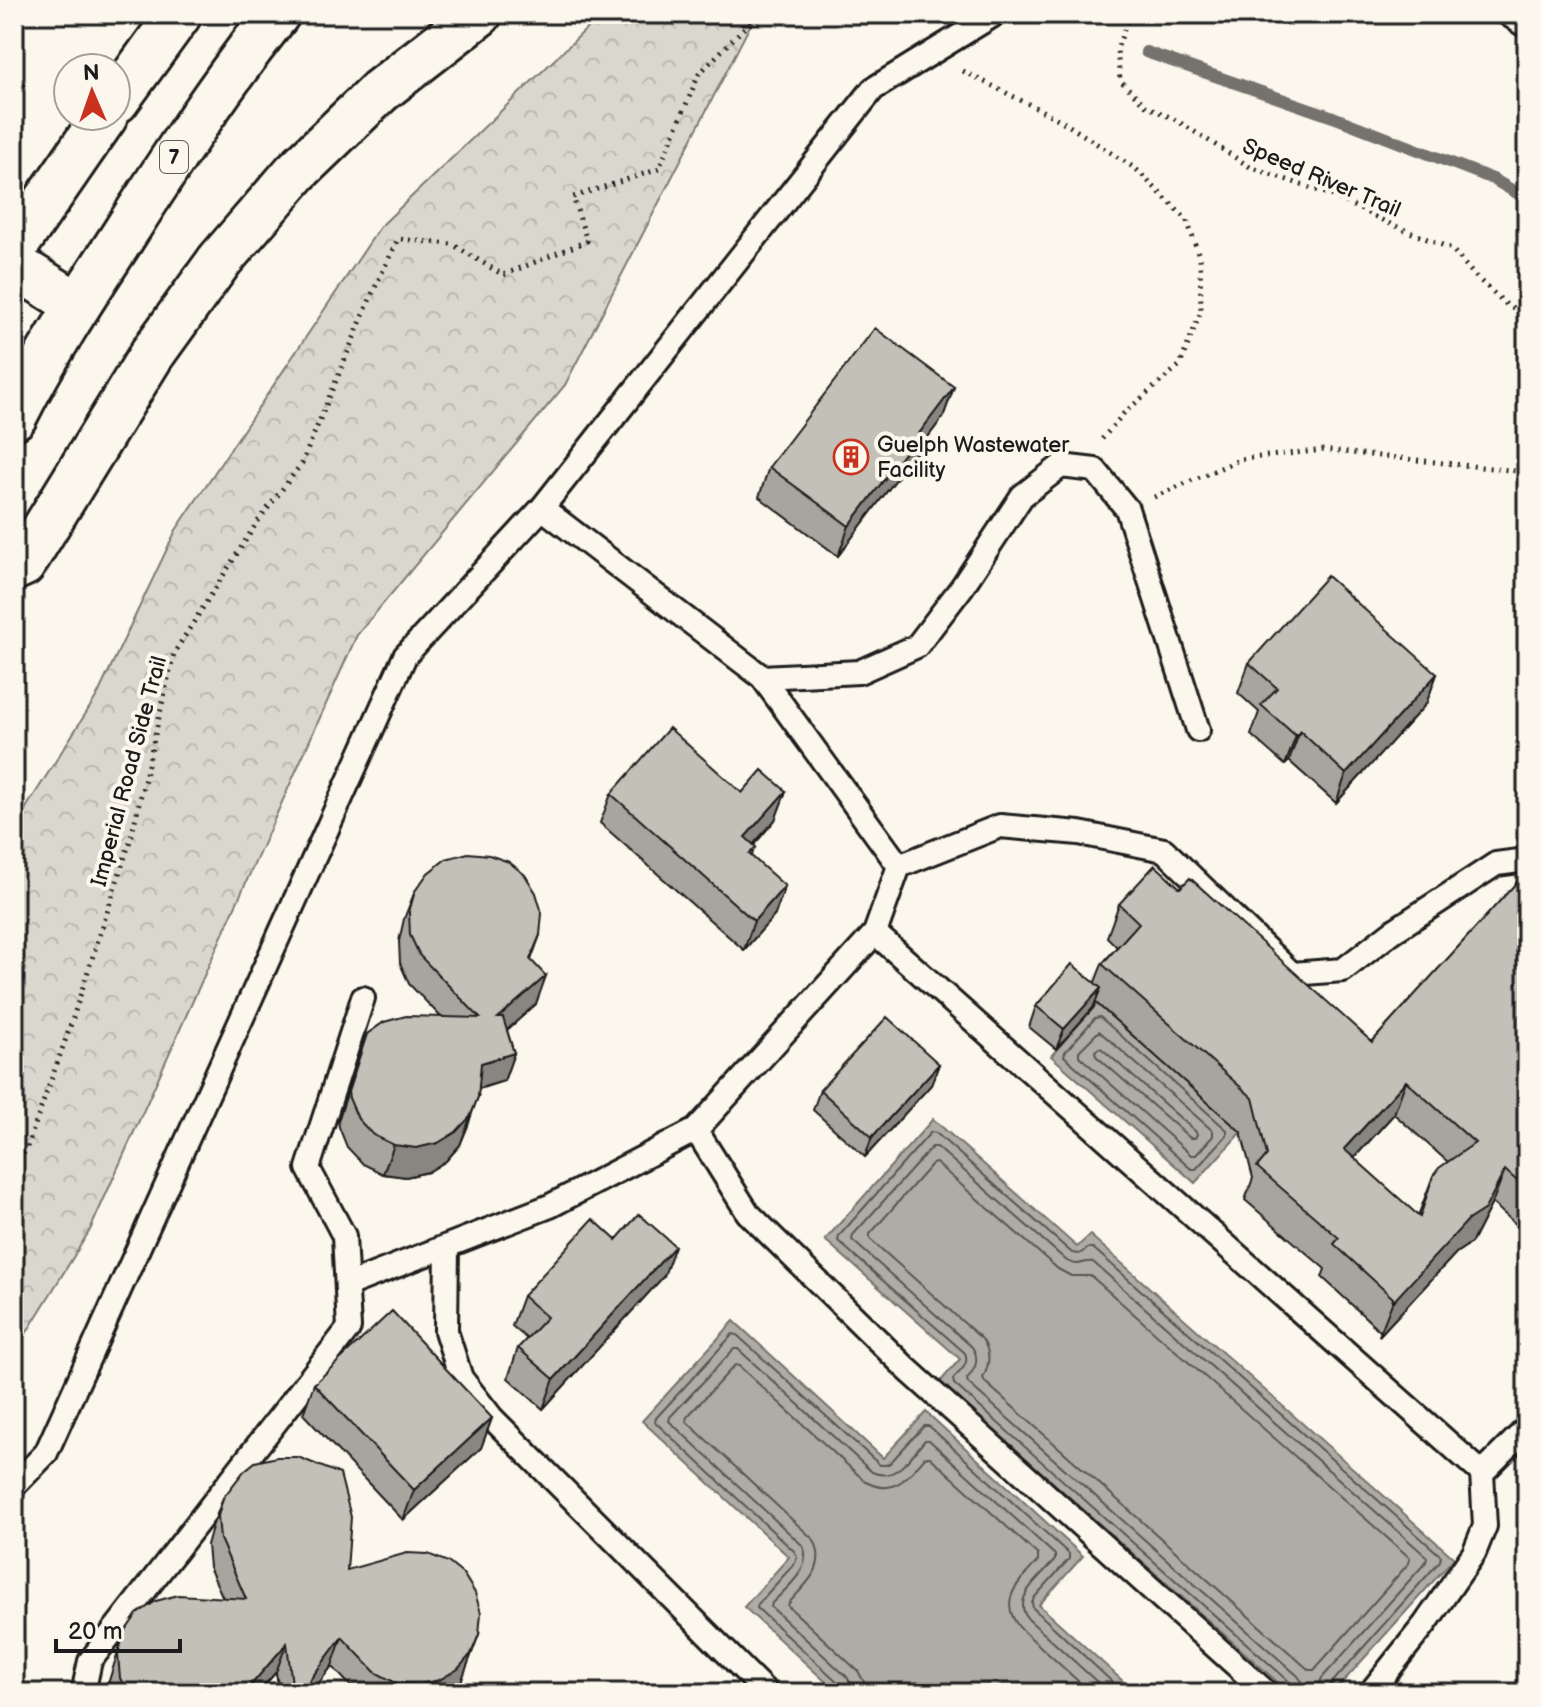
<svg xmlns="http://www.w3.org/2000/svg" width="1541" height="1707" viewBox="0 0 1541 1707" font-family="'Balsamiq Sans',sans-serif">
<defs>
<pattern id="forest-crowns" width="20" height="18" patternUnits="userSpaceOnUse" patternTransform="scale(2)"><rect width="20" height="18" fill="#dad7ce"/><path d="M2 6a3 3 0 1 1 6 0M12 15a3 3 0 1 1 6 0" fill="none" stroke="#bab8b0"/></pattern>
</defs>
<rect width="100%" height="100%" fill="#fbf7ec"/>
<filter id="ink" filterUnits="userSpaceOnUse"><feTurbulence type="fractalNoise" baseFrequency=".0125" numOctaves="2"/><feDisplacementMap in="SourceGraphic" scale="16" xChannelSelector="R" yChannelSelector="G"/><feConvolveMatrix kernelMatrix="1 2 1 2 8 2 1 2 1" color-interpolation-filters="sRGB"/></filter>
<g filter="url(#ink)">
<path fill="url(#forest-crowns)" stroke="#7b7a75" stroke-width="2" d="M602,14h154l-191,371 -208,250 -267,595 -76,123v-526l84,-133 78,-164 204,-303z"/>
<path fill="#afaca5" stroke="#74726e" stroke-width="2" d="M1097,1004l144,128 -46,51 -144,-127z
M933,1119l144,128 13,-12 364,323 -121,135h-43l-350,-311 20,-23 -135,-119z
M734,1321l149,137 43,-46 157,144 -44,49 97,88h-298l-94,-86 45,-50 -147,-136z"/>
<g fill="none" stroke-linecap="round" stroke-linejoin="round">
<path stroke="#575653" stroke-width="2" d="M1100,1017l127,113v5l-31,34h-5l-127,-113 1,-4 30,-34z
M1099,1031l114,100v5l-17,19h-5l-112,-99v-5z
M1099,1048l3,1 93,82 2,3 -2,4h-5l-94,-82 -1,-5z
M936,1163l122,106 13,7h20l319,282 -1,5 -95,107h-5l-324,-288 -2,-4c7,-14 8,-26 -1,-39l-112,-100v-5l62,-70z
M843,1693l-3,-9 -83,-76 1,-4 37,-41 2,-5 -2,-6 -140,-130 1,-4 77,-84 4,1 143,130h6l4,-2 34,-37h5l140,128v5l-35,39 -2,5 1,5 91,85
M853,1693l-2,-9 -4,-7 -76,-70 1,-4c14,-15 41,-34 31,-57l-134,-125 1,-4 64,-68h4l134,123c24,11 39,-16 53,-32h4l126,115v5c-14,16 -44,37 -27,59l81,74
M865,1693l-1,-11 -6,-11 -70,-65 1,-3c17,-20 39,-35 25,-63l-128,-119 1,-4 48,-52 4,1 127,116c28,15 42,-5 59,-25h5l108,98v6c-18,20 -41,38 -19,66l72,66
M1295,1693l-4,-10 -337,-299 -1,-5c7,-8 17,-15 12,-26l-127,-112 1,-5 92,-104 5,1 136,120 7,1 10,-6h4l348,308 -1,5 -110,124 -2,8
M1305,1693l-2,-10 -5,-7 -330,-293 -1,-4c9,-11 13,-20 5,-32l-120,-107 1,-5 79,-88h5l130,114c12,7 17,-1 26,1l334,295 -1,5 -104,116 -3,7 -1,8"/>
<path stroke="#74726e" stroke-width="12" d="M1146,52l187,65 160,62 34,20"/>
<g stroke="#1c1c1c" stroke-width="28">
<path id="service" d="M1508,14l19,13
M542,508l220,169 137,189
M762,677l97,-5 58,-26 45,-59 60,-91 39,-30 34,4 32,39 71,221
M875,933l607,540 45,-45
M696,1130l52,83 159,156 360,324
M447,1246l-1,85 15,47 31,40 275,275
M347,1285l203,-79 146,-76 179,-197 24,-67 101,-40 79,7 85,17 128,124 51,-4 49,-38 104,-68 31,-4
M14,1486l32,-33 359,-797 137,-148 331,-419 122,-75
M83,1693l7,-32 259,-333 -5,-92 -36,-68 55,-170
M1370,1693l55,-69 49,-71 11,-27 -3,-53"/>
</g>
<g stroke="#1c1c1c" stroke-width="50">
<path id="primary" d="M116,101l63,-87
M14,248l91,-132
M14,417c31,-62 69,-120 107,-178 49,-77 99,-154 156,-225"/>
</g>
<g stroke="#1c1c1c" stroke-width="50">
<path id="trunk" d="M14,265l64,40
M14,568l9,-4 129,-210 68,-94 76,-88 84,-81 99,-77"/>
</g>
<path stroke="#1c1c1c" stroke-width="5" stroke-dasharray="2 6" stroke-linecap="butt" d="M1130,14l-13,35 3,31 26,26 30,14 74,47 81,28 57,28 64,26 22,26 33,30 20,9
M963,71l97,49 76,49 51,51 13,39 1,52 -21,54 -56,48 -22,26
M1154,497l87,-38 83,-9 203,22
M14,1167l12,-17 43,-120 62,-192 43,-185 82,-129 46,-61 70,-169 26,-55 54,5 51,31 84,-34 -14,-44 86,-28 40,-95 46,-47 22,-13"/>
<use href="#service" stroke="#fbf7ec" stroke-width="22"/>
<use href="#primary" stroke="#fbf7ec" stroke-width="44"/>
<use href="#trunk" stroke="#fbf7ec" stroke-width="44"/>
</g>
<path fill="#a8a59e" stroke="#1c1c1c" stroke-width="2" fill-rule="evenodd" d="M954,387l-11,30 -105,139 -79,-59 10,-30z
M1249,663l188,11 -11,30 -90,99 -47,-42 -4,4 -34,-30 8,-23 -21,-19z
M786,791l-11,29 -21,25 -2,12 23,58 -31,35 -144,-127 11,-29z
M1527,871v363l-35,-31 -20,39 -16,11 -77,83 2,-4 -59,-55 3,-8 -80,-69 8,-22 -12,-46 -146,-130 -2,6 -37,41 -27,-22 7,-21 59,-24 7,-18 15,-17 -10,-10 12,-33 61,-16 192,154zM1394,1114l54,48 -15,14 -15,40 -64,-58z
M415,891l125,44 -9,25 5,44 -29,26 7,23 -10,28 -25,8 -11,37 -8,19 -14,16 -18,11 -22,5 -23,-3 -20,-10 -16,-17 -8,-20 -1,-6 29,-87 74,-17 -32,-33 -9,-21 -1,-22 5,-22z
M939,1064l-8,21 -66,72 -52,-47 7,-20z
M616,1240l48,36 -121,133 -35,-31 10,-30 9,-9 -15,-13 11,-30z
M314,1384l178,34 -11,30 -78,72 -100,-106z
M223,1498l124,72 132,64 -18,48 -10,11h-94l-25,-27 -21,27h-32l-3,-21 -18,21h-150v-9l16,-51 99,-35 -14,-31 -2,-22 5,-18z"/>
<path fill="#888681" stroke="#1c1c1c" stroke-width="2" d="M954,387l-11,30 -105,139 11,-30z
M1437,674l-11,30 -90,99 10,-29z
M1300,731l-11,30 -4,4 11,-29z
M786,791l-11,29 -41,46 11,-29z
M785,886l-10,29 -31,35 10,-29z
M546,976l-10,28 -48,43 10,-29z
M1101,988l-8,20 -37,41 8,-20z
M514,1053l-10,28 -34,10 11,-28z
M939,1064l-8,21 -66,72 7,-20z
M1406,1081l-12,33 -62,68 12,-33z
M478,1097l-18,48 -14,16 -18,11 -22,5 -23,-3 11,-29z
M1505,1170l-13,33 -20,39 -16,11 -77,83 13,-33z
M675,1246l-11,30 -121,133 11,-30z
M492,1418l-11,30 -78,72 11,-30z
M479,1634l-18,48 -10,11h-60l3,-11z
M342,1637l-10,29 -21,27h-11z
M287,1643l-11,29 -18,21h-14z"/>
<path fill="#c3c0b8" stroke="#1c1c1c" stroke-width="2" fill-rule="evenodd" d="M875,328l79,59 -105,139 -80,-59z
M1327,576l110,98 -91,100 -46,-43 -4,5 -35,-31 16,-17 -28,-25z
M669,728l73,65 20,-23 24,21 -41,46 11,10 -7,7 36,32 -31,35 -143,-127z
M468,853l21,2 20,7 16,13 11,18 6,20 -2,22 -10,24 16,17 -48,42h5l11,35 -33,10 -3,34 -8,20 -14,15 -18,11 -22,5 -22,-3 -21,-10 -15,-16 -9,-21 -1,-6 19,-58 17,-12 22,-6 74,2 -60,-62 -10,-21 -1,-23 6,-21 13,-18 18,-14z
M1155,865l25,23 10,-10 182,164 155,-171v319l-22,-20 -20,39 -17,11 -76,83 1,-5 -59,-54 5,-6 -82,-71 10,-12 -14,-57 -151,-134 37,-41 -20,-19zM1406,1081l69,62 -36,25 -6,8 -13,41 -76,-68z
M1072,964l29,24 -37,41 -28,-23z
M887,1017l52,47 -67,73 -52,-47z
M639,1214l36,32 -121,133 -36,-31 29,-31 -24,-21 70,-77 23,21z
M392,1311l100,107 -78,72 -100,-106z
M277,1457h21l42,17 11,43 -4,53 60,-17 21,1 20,8 16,13 11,18 6,20 -2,21 -8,20 -13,15 -19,11 -22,5 -23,-3 -19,-10 -33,-35 -42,56h-7l-6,-50 -43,50h-117l-7,-15 -2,-23 6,-22 13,-19 19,-13 22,-6 68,4 -26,-60 -2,-23 5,-18 21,-27 11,-9z"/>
</g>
<defs>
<g id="building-ring" transform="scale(1.8)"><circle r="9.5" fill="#fbf7ec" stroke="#c8321e" stroke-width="1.5"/><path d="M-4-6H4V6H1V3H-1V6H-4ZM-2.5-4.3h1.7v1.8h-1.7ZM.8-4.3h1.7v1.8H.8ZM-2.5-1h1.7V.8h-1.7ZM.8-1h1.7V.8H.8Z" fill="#c8321e"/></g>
</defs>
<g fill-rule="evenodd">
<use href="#building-ring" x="851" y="457"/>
</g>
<g text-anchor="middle" stroke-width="8" stroke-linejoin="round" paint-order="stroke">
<rect fill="#fbf7ec" stroke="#5f5e5a" stroke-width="2" x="160" y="141" width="28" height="32" rx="6"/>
<g font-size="20" font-weight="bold" fill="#1c1c1c">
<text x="174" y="164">7</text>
</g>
<g font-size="22" fill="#1c1c1c" stroke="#fbf7ec">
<text transform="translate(1322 177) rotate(23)" y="8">Speed River Trail</text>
<text transform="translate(128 771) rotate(-75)" y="8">Imperial Road Side Trail</text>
</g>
<g font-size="22" fill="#1c1c1c" stroke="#fbf7ec" text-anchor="start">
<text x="877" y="452">Guelph Wastewater<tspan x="877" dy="25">Facility</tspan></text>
</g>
</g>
<rect width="1541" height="1707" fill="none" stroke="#fbf7ec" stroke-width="48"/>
<rect x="24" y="24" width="1493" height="1659" fill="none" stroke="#1c1c1c" stroke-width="3" filter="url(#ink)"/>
<g transform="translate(92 92) rotate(358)"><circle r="38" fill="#fbf7ec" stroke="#a29f99" stroke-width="2"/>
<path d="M0-6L14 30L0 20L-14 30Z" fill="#c8321e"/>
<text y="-12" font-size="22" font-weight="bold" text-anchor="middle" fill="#1c1c1c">N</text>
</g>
<path d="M56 1639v12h124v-12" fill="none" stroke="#1c1c1c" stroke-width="4"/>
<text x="68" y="1639" font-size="24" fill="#1c1c1c" stroke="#fbf7ec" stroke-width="6" paint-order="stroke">20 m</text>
</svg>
